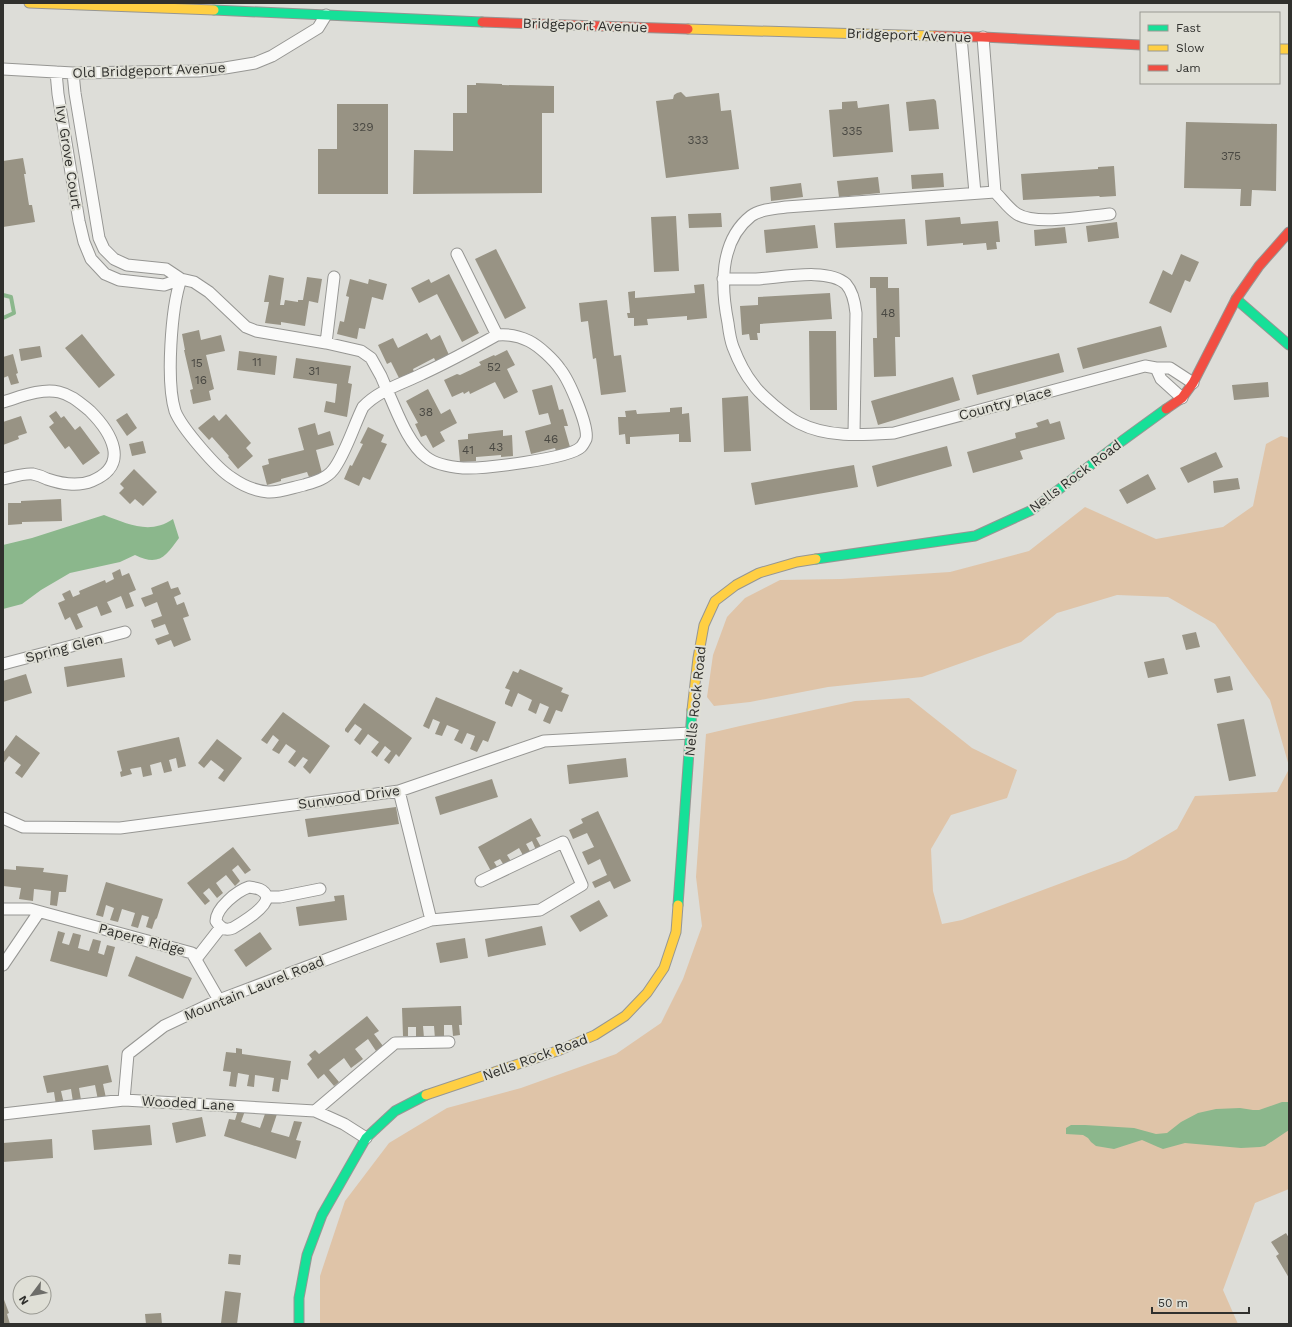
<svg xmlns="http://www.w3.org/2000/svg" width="1292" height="1327" viewBox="0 0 1292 1327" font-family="'Work Sans',sans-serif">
<rect width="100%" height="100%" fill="#ddddd8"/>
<path fill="#dfc4a8" d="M1281,436l8,2v328l-19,-66 -55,-76 -47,-27 -51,-2 -60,18 -36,29 -99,35 -94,10 -78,15 -36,4 -7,-9 6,-42 14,-38 18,-19 35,-18 61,-1 109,-7 79,-21 56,-44 71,32 67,-12 30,-21 13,-62z
M909,698l63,50 45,22 -10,28 -56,17 -20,34 2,42 9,33 20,-4 164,-61 51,-30 18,-33 82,-4 12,-23v420l-34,14 -32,87 15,34h-918v-48l25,-75 44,-58 58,-35 74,-20 95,-34 45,-31 22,-44 19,-53 -6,-49 10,-143 34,-8 115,-25z"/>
<path fill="#8bb78c" d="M104,515c24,9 46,20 69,4l6,19c-13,18 -20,29 -44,17l-15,7 -50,11 -29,17 -19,14 -19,5v-64l29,-7z
M1282,1102h7v28l-24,16 -5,1 -19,1 -56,-5 -22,6 -5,-2 -16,-7 -28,9 -18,-3 -5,-4 -3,-4 -5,-3 -17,-1v-6l5,-3h14l49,3 22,6 11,-1 14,-11 17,-9 18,-4 24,-1 13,2h6z"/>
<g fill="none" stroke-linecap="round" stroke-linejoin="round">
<path stroke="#8bb78c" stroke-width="4" d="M3,295l8,2 3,16 -11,5"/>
</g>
<path fill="#989384" d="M476,83l26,1v1l52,1v27h-12v80l-129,1 1,-44 39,1v-38h14v-28h9z
M681,92l5,5 33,-4 2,18 10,-1 8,59 -73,9 -10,-77 17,-2 1,-4 3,-2z
M934,99l2,2 3,28 -30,2 -3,-29z
M857,101l1,7 31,-4 4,48 -60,5 -4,-47 13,-1v-7z
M337,104h51v90h-70v-45h19z
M1186,122l91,2 -1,67 -24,-1 -1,16h-11l1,-17 -57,-1z
M23,158l3,16h-2l5,31h3l3,17 -32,5v-66z
M1114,166l2,30 -16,1 -1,-1 -76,4 -2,-26 77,-5v-2z
M943,173l1,14 -32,2 -1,-14z
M878,177l2,16 -41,4 -2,-16z
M801,183l2,14 -32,4 -1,-14z
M721,213l1,14 -33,1 -1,-14z
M676,216l3,55 -25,1 -3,-55z
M960,217l1,7 37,-3 2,21h-4l1,7 -10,1 -1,-7 -23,2v-2l-36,3 -2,-26z
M905,219l2,25 -71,4 -2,-25z
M1117,222l2,16 -31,4 -2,-16z
M815,225l3,23 -52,5 -2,-23z
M1065,227l2,16 -32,3 -1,-16z
M496,249l30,59 -21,11 -30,-60z
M1181,254l18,8 -9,20 -5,-2 -14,33 -22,-10 14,-33 9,5z
M449,274l30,59 -17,9 -25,-48 -18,9 -8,-15 18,-9 2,4z
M269,275l15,3 -4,27h4l1,-5 13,2v-2h5l4,-23 15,2 -4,24 -9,-2 -4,25 -24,-4v3l-16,-2 4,-21h-5z
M870,277h18v11h11l1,49h-5l1,39 -22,1 -1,-39h4l-1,-50h-6z
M350,279l18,5 1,-5 18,5 -4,16 -11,-3 -7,32 -6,-1 -2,11 -20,-5 3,-13 4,1 5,-25 -3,-1z
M704,284l3,34 -20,2v-4l-40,3 1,6 -14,1v-8h-6l-1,-5h3l-2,-21 7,-1v7l60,-5 -1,-8z
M830,293l2,26 -72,5v9h-3l1,7h-8l-1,-6 -7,1 -2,-29 18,-1v-8z
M607,300l7,56 7,-1 5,37 -25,3 -5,-37 -3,1 -5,-38 -7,1 -2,-19z
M1161,326l6,21 -84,22 -6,-21z
M199,330l2,10 20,-5 4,16 -19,4 8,34 -5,2 2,9 -18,4 -3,-14 3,-1 -9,-39h1l-3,-16z
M809,331h27l1,79h-27z
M427,333l4,7 9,-5 9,20 -13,7 -2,-4 -21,11 1,3 -14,8 -9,-18 -4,2 -9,-19 15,-7 5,10z
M82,334l33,41 -16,13 -34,-40z
M40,346l2,11 -21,4 -2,-12z
M507,350l8,15 -8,4 11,23 -14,7 -9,-17 -25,12 -1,-3 -5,3 -1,-2 -11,5 -8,-17 13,-6 3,1 21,-10 -2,-3 15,-7 1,1z
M239,351l38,5 -2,19 -38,-5z
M1059,353l5,19 -87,23 -5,-20z
M13,354l5,19 -2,1 3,9 -8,2 -3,-9 -5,2v-21z
M296,358l55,8 -3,17 4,1 -5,33 -23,-5 2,-11 9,2 2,-19 -44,-6z
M953,377l7,23 -82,25 -7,-24z
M1268,382l1,15 -35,3 -2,-15z
M552,385l7,25 4,-1 5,17h-4l6,21 -14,4 -1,-3 -24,6 -6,-23 26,-7 -3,-11 -9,2 -7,-25z
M428,389l13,25 9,-5 7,14 -17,9 5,9 -12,7 -7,-13 -5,2 -6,-13 3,-1 -12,-22z
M748,396l3,55 -27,1 -2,-54z
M682,407v7l7,-1 2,29h-12v-8l-49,3v7h-4l-1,-10 -6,1 -1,-18h8l-1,-6 11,-1 1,4 33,-2v-4z
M56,411l5,7 3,-2 11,14 5,-4 20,27 -17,12 -14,-19 -4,3 -16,-22 5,-4 -5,-7z
M127,413l10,15 -10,8 -11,-16z
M226,414l25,29 -5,5 7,8 -15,13 -10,-12 1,-1 -17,-19 -3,3 -11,-12 16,-13 5,6z
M21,416l6,17 -9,3 1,3 -16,6v-23z
M1048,419l2,5 10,-3 5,18 -45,12 3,8 -50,14 -6,-21 49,-14 -1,-5 23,-6 -2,-4z
M315,423l3,12 12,-4 4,14 -18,5 6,23 -13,4 -2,-5 -26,7v2l-14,4 -5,-19 7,-2 -1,-5 36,-9 -6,-22z
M368,427l16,8 -3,7 6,2 -17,36 -7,-3 -4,9 -15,-7 6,-14 2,1 11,-22 -3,-1z
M503,430v6l9,-1 1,21 -12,1v-2l-25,2v4l-16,1 -2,-22 10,-1v-5z
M143,441l3,12 -14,3 -3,-12z
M947,446l5,20 -75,21 -5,-21z
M1216,452l7,15 -35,16 -8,-15z
M854,465l4,22 -103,18 -4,-22z
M134,469l23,23 -14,14 -8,-7 -5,5 -11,-11 5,-5 -4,-4z
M1148,474l8,15 -29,15 -8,-14z
M1238,478l2,11 -26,4 -1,-12z
M61,499l1,22 -40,1v2l-14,1v-22h13v-2z
M120,569l2,7 7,-3 7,17 -7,3 5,13 -8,3 -5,-13 -14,6 5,10 -11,4 -4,-10 -20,8 6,13 -7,3 -6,-13 -5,3 -7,-17 7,-3 -3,-6 8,-4 3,7 7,-3 -1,-3 26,-11 1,3 8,-4 -2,-6z
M168,581l3,8 7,-2 3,7 -7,3 3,8 7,-3 5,14 -6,2 8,22 -17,7 -3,-7 -13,5 -3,-6 14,-5 -4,-10 -11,4 -3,-8 11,-4 -5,-14 -12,5 -4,-9 12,-4 -2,-6z
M1196,632l4,15 -14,3 -4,-15z
M122,658l3,19 -58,10 -3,-20z
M1164,658l4,16 -20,4 -4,-16z
M520,669l43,19 -2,4 8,3 -7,17 -6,-2 -6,14 -7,-3 6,-14 -9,-4 -4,11 -8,-4 4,-10 -14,-7 -6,14 -7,-3v-2l5,-12 -5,-2 8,-17 5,2z
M26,674l6,19 -29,9v-21z
M1230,676l3,14 -16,3 -3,-14z
M436,697l60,25 -8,20 -5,-2 -6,12 -7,-3 5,-13 -8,-3 -5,11 -8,-4 5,-10 -12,-5 -5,11 -7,-2 5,-12 -7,-3 -4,10 -6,-3z
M364,703l48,35 -13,19 -3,-3 -7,10 -5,-4 7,-9 -6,-5 -8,11 -6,-5 8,-10 -11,-8 -8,11 -6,-5 8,-11 -7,-5 -7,9 -3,-2v-2z
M283,712l47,34 -20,28 -7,-7 5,-7 -5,-3 -8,10 -7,-5 8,-11 -10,-7 -7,10 -7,-4 7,-10 -6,-5 -6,9 -6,-4z
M1244,719l12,57 -27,5 -12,-57z
M16,735l24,18 -18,25 -7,-5 6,-8 -12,-9 -6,8v-11z
M179,737l7,29 -8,2 -2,-10 -7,2 3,11 -8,2 -3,-11 -11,3 2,10 -9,2 -2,-10 -11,2 2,5 -11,3 -1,-5 2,-1 -5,-20z
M217,739l25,19 -18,24 -6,-4 6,-8 -13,-10 -7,8 -6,-5z
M626,758l2,19 -59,7 -2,-19z
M492,779l6,18 -58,18 -5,-18z
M396,807l3,17 -91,13 -3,-18z
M598,811l33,70 -17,8 -4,-8 -15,7 -3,-6 15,-7 -7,-16 -12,6 -6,-13 12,-5 -7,-14 -14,6 -4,-9 14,-7 -2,-4z
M531,818l10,18 -5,2 5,9 -5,3 -4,-9 -6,3 5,9 -7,4 -5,-9 -12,7 5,8 -7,4 -5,-8 -6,3 5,8 -7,3 -14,-26z
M233,847l18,23 -6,4 -7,-9 -6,5 8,11 -5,5 -9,-11 -10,8 7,10 -6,5 -8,-10 -6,5 7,8 -5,4 -18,-22z
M16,866l28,2 -1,4 25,3 -2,17h-7l-2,14 -7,-1 1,-14 -17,-2 -1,12 -14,-2 2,-11 -18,-2v-17l13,1z
M106,882l57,17 -6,19 -2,2 -3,9 -6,-2 3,-10 -7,-2 -4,13 -7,-2 4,-13 -13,-4 -4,13 -8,-2 4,-12 -8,-3 -3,12 -7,-2z
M344,895l3,25 -48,6 -3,-19 39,-6 -1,-5z
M599,900l9,16 -28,16 -10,-16z
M542,926l4,19 -58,12 -3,-18z
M58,931l7,2 -3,10 7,2 4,-12 8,2 -3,13 11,3 4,-12 8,2 -3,12 6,2 3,-10 8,2 -8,30 -57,-16z
M260,932l12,17 -26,18 -12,-17z
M465,938l3,20 -28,5 -4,-20z
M136,956l56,22 -9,21 -55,-23z
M461,1006l1,19h-3l1,10 -7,1 -1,-11h-8v13l-9,1 -1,-13h-11l1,12h-8v-11h-8v9h-5l-1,-28z
M367,1016l12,15 -5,3 9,12 -7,5 -8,-12 -13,10 8,10 -12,9 -7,-10 -15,12 10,12 -5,4 -10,-12 -6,5 -11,-15 5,-5 -3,-4 6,-5 4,4z
M236,1048l6,1v5l49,7 -3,19 -7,-1 -2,13 -7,-1 2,-13 -19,-3 -1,12 -7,-1 2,-11 -11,-2 -2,14 -7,-1 2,-14 -8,-1 3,-19 10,1z
M108,1065l4,17 -9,2 3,14 -8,2 -3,-15 -16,3 2,12 -8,2 -2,-13 -10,2 3,13 -8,1 -2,-13 -7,1 -4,-17z
M239,1107l7,1 -5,14 19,6 6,-17 11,3 -6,18 18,5 5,-16 8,1 -6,18 5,1 -5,18 -72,-23 5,-17 6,1z
M202,1117l4,19 -30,7 -4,-20z
M150,1125l2,20 -58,5 -2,-20z
M52,1139l1,19 -50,4v-19z
M1286,1233l3,5v40l-13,-22 3,-2 -8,-12z
M229,1254l12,1 -1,10 -12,-1z
M225,1291l16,2 -4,31 -16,-1z
M3,1297l6,16 -2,1 3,10h-7z
M161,1313l1,11h-16l-1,-10z"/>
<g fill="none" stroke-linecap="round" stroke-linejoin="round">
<g stroke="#969693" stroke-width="13">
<path id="street" d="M961,37l14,156
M983,37l12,155c7,7 14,17 22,22 19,12 71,2 93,0
M3,69l70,4 126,-2 26,-3 30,-5 17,-7 46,-28 8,-13
M56,72l2,22 21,127 5,21 7,17 14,15 14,6 45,5 17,-6
M73,73l2,20 24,145 5,11 10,10 13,6 39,4 15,10
M995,192l-209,15c-12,2 -26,2 -35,9 -32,25 -30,72 -23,107 1,8 2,16 5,24 5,13 11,26 20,37 7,11 34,33 46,39 29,15 64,12 95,10l251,-67 11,2h14l23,15
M457,254l40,81
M723,279c11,0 22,0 33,0 23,-1 72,-12 90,5 7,8 9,19 10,29l-2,121
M326,343l8,-66
M1156,368l5,11 21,19
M387,390c10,21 20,52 39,67 10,8 25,10 37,11 19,1 106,-9 118,-21 1,-1 4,-6 5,-8 3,-13 -17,-59 -26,-70 -6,-9 -21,-23 -31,-28 -10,-5 -22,-7 -32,-6 -25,14 -49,27 -75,39 -20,10 -43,16 -59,33 -9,18 -18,48 -30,63 -7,9 -19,12 -29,15 -10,2 -26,8 -36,7 -12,-1 -26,-7 -36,-14 -15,-9 -51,-51 -57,-67 -9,-29 -4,-103 6,-132l13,3 15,10 37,35 10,4 70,12 35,8 10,7 10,18 6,14
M3,402c17,-5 38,-14 56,-10 13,3 21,11 31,19 21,21 41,54 2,70 -15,6 -30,3 -45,-2 -4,-2 -9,-4 -14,-5 -9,-1 -21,3 -30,5
M3,664l122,-32
M399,791l32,129
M3,818l20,9 97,1 279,-37 145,-50 146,-8
M249,887c8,1 15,2 18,10 -1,11 -24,25 -34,31 -8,3 -13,0 -17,-7 0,-13 21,-30 33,-34z
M267,897h13l40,-8
M3,909h27l162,44 27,47
M196,959l25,-32
M3,965l36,-53
M124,1100l4,-46 36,-28 55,-26 212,-80 109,-10 42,-25 -19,-43 -82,39
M315,1111l80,-68 54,-1
M3,1114l121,-14 191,11 29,13 22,14"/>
</g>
<g stroke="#969693" stroke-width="11">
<path id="fast" d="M214,10l268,12
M1236,299l53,46
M816,559l159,-23 57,-26 90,-69 44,-32
M678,905l14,-195
M299,1324v-26l8,-43 15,-40 44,-77 29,-27 31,-16"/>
</g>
<g stroke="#969693" stroke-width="11">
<path id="slow" d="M29,3l185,7
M688,29l247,7
M1279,49h10
M692,710l6,-52 6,-33 11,-24 21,-16 23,-12 38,-11 19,-3
M426,1095l134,-45 35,-15 30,-19 22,-23 17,-25 12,-36 2,-27"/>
</g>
<g stroke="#969693" stroke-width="11">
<path id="jam" d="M482,22l206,7
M935,36l48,1 158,8
M1166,409l16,-11 11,-15 43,-84 23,-33 30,-34"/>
</g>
<use href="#street" stroke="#fafaf9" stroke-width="11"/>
<use href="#fast" stroke="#16e098" stroke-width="9"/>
<use href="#slow" stroke="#ffcf43" stroke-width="9"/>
<use href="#jam" stroke="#f24e42" stroke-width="9"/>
</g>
<g text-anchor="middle" stroke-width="4" stroke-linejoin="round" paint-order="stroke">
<g font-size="12" fill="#4a4943">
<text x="363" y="131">329</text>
<text x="852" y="135">335</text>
<text x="698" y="144">333</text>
<text x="1231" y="160">375</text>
<text x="888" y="317">48</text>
<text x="257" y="366">11</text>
<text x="197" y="367">15</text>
<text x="494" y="371">52</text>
<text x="314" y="375">31</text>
<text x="201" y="384">16</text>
<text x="426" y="416">38</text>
<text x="551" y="443">46</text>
<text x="496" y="451">43</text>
<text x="468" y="454">41</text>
</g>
<g font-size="14" fill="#30302d" stroke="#dfdfd6">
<text transform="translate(585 25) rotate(2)" y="5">Bridgeport Avenue</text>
<text transform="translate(909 35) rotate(2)" y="5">Bridgeport Avenue</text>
<text transform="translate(149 70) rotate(-2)" y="5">Old Bridgeport Avenue</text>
<text transform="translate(69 157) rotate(81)" y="5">Ivy Grove Court</text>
<text transform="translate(1005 403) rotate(-15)" y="5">Country Place</text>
<text transform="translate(1075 476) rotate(-37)" y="5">Nells Rock Road</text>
<text transform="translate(64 648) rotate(-14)" y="5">Spring Glen</text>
<text transform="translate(695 701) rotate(-84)" y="5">Nells Rock Road</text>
<text transform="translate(349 797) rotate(-8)" y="5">Sunwood Drive</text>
<text transform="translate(142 939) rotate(15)" y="5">Papere Ridge</text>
<text transform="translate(254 988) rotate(-22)" y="5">Mountain Laurel Road</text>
<text transform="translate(535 1057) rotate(-20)" y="5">Nells Rock Road</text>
<text transform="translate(188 1103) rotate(3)" y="5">Wooded Lane</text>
</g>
</g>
<rect width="1292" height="1327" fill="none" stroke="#30302d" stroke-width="8"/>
<rect x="1140" y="12" width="140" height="72" fill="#dfdfd6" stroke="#999992"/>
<rect x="1148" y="25" width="20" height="6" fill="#16e098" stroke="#999992"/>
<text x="1176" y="32" font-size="12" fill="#30302d">Fast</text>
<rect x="1148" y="45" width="20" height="6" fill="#ffcf43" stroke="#999992"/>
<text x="1176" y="52" font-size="12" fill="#30302d">Slow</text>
<rect x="1148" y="65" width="20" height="6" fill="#f24e42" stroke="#999992"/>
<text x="1176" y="72" font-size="12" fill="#30302d">Jam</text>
<g transform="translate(32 1295) rotate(238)"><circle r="19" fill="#dfdfd6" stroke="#999992"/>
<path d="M0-3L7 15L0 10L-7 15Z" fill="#6d6d69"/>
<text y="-6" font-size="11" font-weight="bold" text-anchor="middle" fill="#30302d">N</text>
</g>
<path d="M1152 1307v6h97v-6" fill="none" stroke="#30302d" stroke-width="2"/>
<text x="1158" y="1307" font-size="12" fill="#30302d" stroke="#dfdfd6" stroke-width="3" paint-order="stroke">50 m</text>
</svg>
